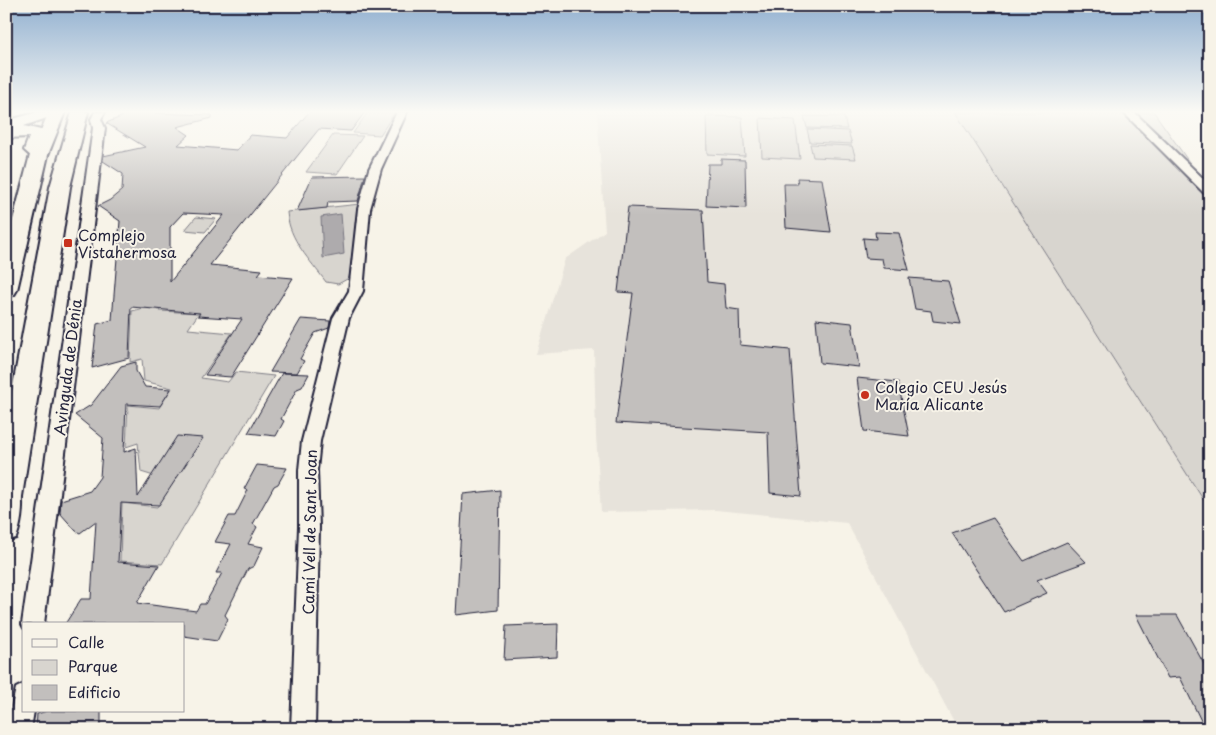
<svg xmlns="http://www.w3.org/2000/svg" width="1216" height="735" font-family="'Playpen Sans',sans-serif">
	<style>
		.built { fill: #e7e3db }
		.green { fill: #d8d5cf; stroke: #7d7c85 }
		.water { fill: #aeabad; stroke: #76747f }
		.building { fill: #c2bfbd; stroke: #22223b; fill-rule: evenodd }
		.lines { fill: none; stroke-linecap: round; stroke-linejoin: round }
		.street-casing { stroke: #22223b; stroke-width: 4 }
		.secondary-casing { stroke: #22223b; stroke-width: 4 }
		.primary-casing { stroke: #22223b; stroke-width: 4 }
		.street { fill: #f7f3e8; fill-rule: evenodd }
		.secondary { fill: #f7f3e8; fill-rule: evenodd }
		.primary { fill: #f7f3e8; fill-rule: evenodd }
		.poi-dot { fill: #c8321e; stroke: #f7f3e8; stroke-width: 2 }
		.labels { text-anchor: middle; dominant-baseline: central; stroke-width: 4; stroke-linejoin: round; paint-order: stroke }
		.poi-label { font-size: 15px; fill: #22223b; stroke: #f7f3e8; text-anchor: start }
		.street-label { font-size: 15px; fill: #22223b; stroke: #f7f3e8 }
	</style>
	<rect width="100%" height="100%" fill="#f7f3e8"/>
	<filter id="ink" filterUnits="userSpaceOnUse"><feTurbulence type="fractalNoise" baseFrequency=".02" numOctaves="2"/><feDisplacementMap in="SourceGraphic" scale="10" xChannelSelector="R" yChannelSelector="G"/><feConvolveMatrix kernelMatrix="1 2 1 2 8 2 1 2 1" color-interpolation-filters="sRGB"/></filter>
	<g filter="url(#ink)">
		<path class="built" d="M597,112h358l255,398v219h-252l-111,-206 -131,-13 -115,2 -5,-76 -2,-86 -58,4 29,-95 40,-28z"/>
		<path class="green" d="M368,112h27l-15,23 -27,-2z
			M955,112h199l56,80v318z
			M706,116l36,1 3,39 -38,-2z
			M804,116l40,1 3,12 -40,-1z
			M760,118l35,2 5,39 -38,-2z
			M807,129l41,2 4,13 -42,-2z
			M333,135l30,1 -26,38 -31,-2z
			M810,144l42,2 4,13 -43,-2z
			M360,204l-11,74 -11,6 -12,-2c-16,-22 -37,-42 -39,-70z
			M196,217l20,2 -11,13 -20,-2z
			M152,306l9,1 -2,4 40,2 -11,16 44,4 -31,45 27,4 8,-10 38,4 -112,188 -42,-3 2,-58 35,4 16,-25 -32,-10 -3,-29 -12,4 2,-42 31,3 13,-20 -28,-7 -2,-22 -12,3 2,-51z"/>
		<path class="water" d="M341,214l3,40 -21,4 -2,-41z"/>
		<path class="building" d="M127,112l85,3v3l-35,9 12,8 -11,10 59,5 13,-15 37,3 22,-26h56l-14,19 -32,-2 -109,136 52,5 -4,5 35,3 -62,99 -26,-2 37,-56 -44,-3 2,-3 -69,-6 -2,51 -37,10 5,-44 15,-4 8,-99 -22,-15 12,-6 12,-10 1,-16 -20,-13v-5l42,-9 -39,-24 15,-6zM183,213l41,2 -54,67v-55z
			M721,159l24,1 1,48 -40,-2 2,-42h13z
			M365,176l-7,25 -30,1 -1,6 -30,3 15,-34z
			M797,178l25,1 9,53 -45,-4 -2,-44h14z
			M628,207l75,3 4,72 17,2 2,24 13,2 1,35 50,5 11,146 -31,-3 -2,-61 -152,-9 17,-130 -15,-1z
			M875,232l24,1 10,37 -25,-2 -2,-9 -16,-1 -3,-20 13,1z
			M909,278l39,3 13,43 -28,-3 -2,-10 -16,-2z
			M301,319l29,2 -1,7 -14,5 -15,26 4,2 -7,12 -27,-1z
			M816,319l36,4 7,44 -39,-4z
			M136,362v9l9,16 26,2 -11,17 -34,-2 -2,48 12,-4 2,49 39,-61 26,2 -44,67 -38,-2 -3,59 41,3 -22,38 59,8 4,-7h5l17,-31h-6l15,-29 -16,-2 14,-26h6l13,-26 -4,-1 13,-24 30,3 -9,16 -4,2 -21,38 4,3 -9,17 15,3 -9,19 -6,3 -23,46 3,4 -11,22 -33,-5v-12h-119l16,-25h10l5,-78 -16,12 -4,-2 -16,-18 1,-13 29,-9 10,-14 3,-39 -28,-23 16,-10 30,-39z
			M282,373l27,1 -7,13 -5,2 -16,30 3,2 -8,15 -28,-3z
			M857,378l41,4 11,54 -45,-5z
			M500,490l-2,120 -42,5 7,-121z
			M993,518l31,43 43,-19 19,20 -49,18 10,13 -43,19 -52,-79z
			M1136,615h41l33,60v54h-5l-25,-52 -12,1z
			M558,624l-1,33 -53,3 2,-34z
			M47,711h54v18h-65l1,-15z"/>
		<g class="lines">
			<defs>
				<path id="street" d="M95,112h10l-4,7 4,9 -61,496h-20v4l-2,-4 71,-496 -2,-9z
					M397,112h10l-26,57 -11,40 -7,82 -14,27 -29,123 -3,29 2,57 -4,202h-24l8,-202v-57l3,-29 31,-123 16,-27 9,-82 11,-40z
					M1123,112h11l76,73v11l-4,-1z
					M24,684v27h10l-3,18h-24l9,-41z"/>
				<path id="secondary" d="M38,112h19l-2,3 -31,11 17,4 3,3 -3,16 6,6 -8,5 -6,-2 -9,-8 5,-13 -23,1v-17z
					M9,479l9,3c7,15 4,41 -2,56l-10,3v-61z"/>
				<path id="primary" d="M49,112h16l-17,43 -31,135 -3,5 -8,3v-52l24,-91z
					M72,112h16l-18,75 -49,316 -5,9 -10,4v-93l44,-236z"/>
			</defs>
			<use href="#street" class="street-casing"/>
			<use href="#secondary" class="secondary-casing"/>
			<use href="#primary" class="primary-casing"/>
			<use href="#street" class="street"/>
			<use href="#secondary" class="secondary"/>
			<use href="#primary" class="primary"/>
		</g>
	</g>
	<linearGradient id="sky" x2="0" y2="1"><stop stop-color="#91b0d0"/><stop offset="0.52" stop-color="#fbfaf5"/><stop offset="1" stop-color="#fbfaf5" stop-opacity="0"/></linearGradient>
	<rect width="1216" height="215" fill="url(#sky)"/>
	<g class="poi-dot">
		<rect x="63" y="238" width="10" height="10" rx="2.5"/>
		<circle cx="865" cy="395" r="5"/>
	</g>
	<g class="labels">
		<g class="poi-label">
			<text x="78" y="234">Complejo<tspan x="78" dy="17">Vistahermosa</tspan></text>
			<text x="875" y="386">Colegio CEU Jesús<tspan x="875" dy="17">María Alicante</tspan></text>
		</g>
		<g class="street-label">
			<text transform="translate(67 367) rotate(-83)">Avinguda de Dénia</text>
			<text transform="translate(309 532) rotate(-89)">Camí Vell de Sant Joan</text>
		</g>
	</g>
	<rect width="1216" height="735" fill="none" stroke="#f7f3e8" stroke-width="25"/>
	<rect x="12" y="12" width="1191" height="710" fill="none" stroke="#22223b" stroke-width="2" filter="url(#ink)"/>
	<rect x="22" y="622" width="162" height="90" fill="#f7f3e8" stroke="#a29fa3"/>
	<rect x="32" y="639" width="25" height="8" fill="#f7f3e8" stroke="#a29fa3"/>
	<text x="68" y="648" font-size="15" fill="#22223b">Calle</text>
	<rect x="32" y="660" width="25" height="15" fill="#d8d5cf" stroke="#a29fa3"/>
	<text x="68" y="672" font-size="15" fill="#22223b">Parque</text>
	<rect x="32" y="685" width="25" height="15" fill="#c2bfbd" stroke="#a29fa3"/>
	<text x="68" y="698" font-size="15" fill="#22223b">Edificio</text>
</svg>
